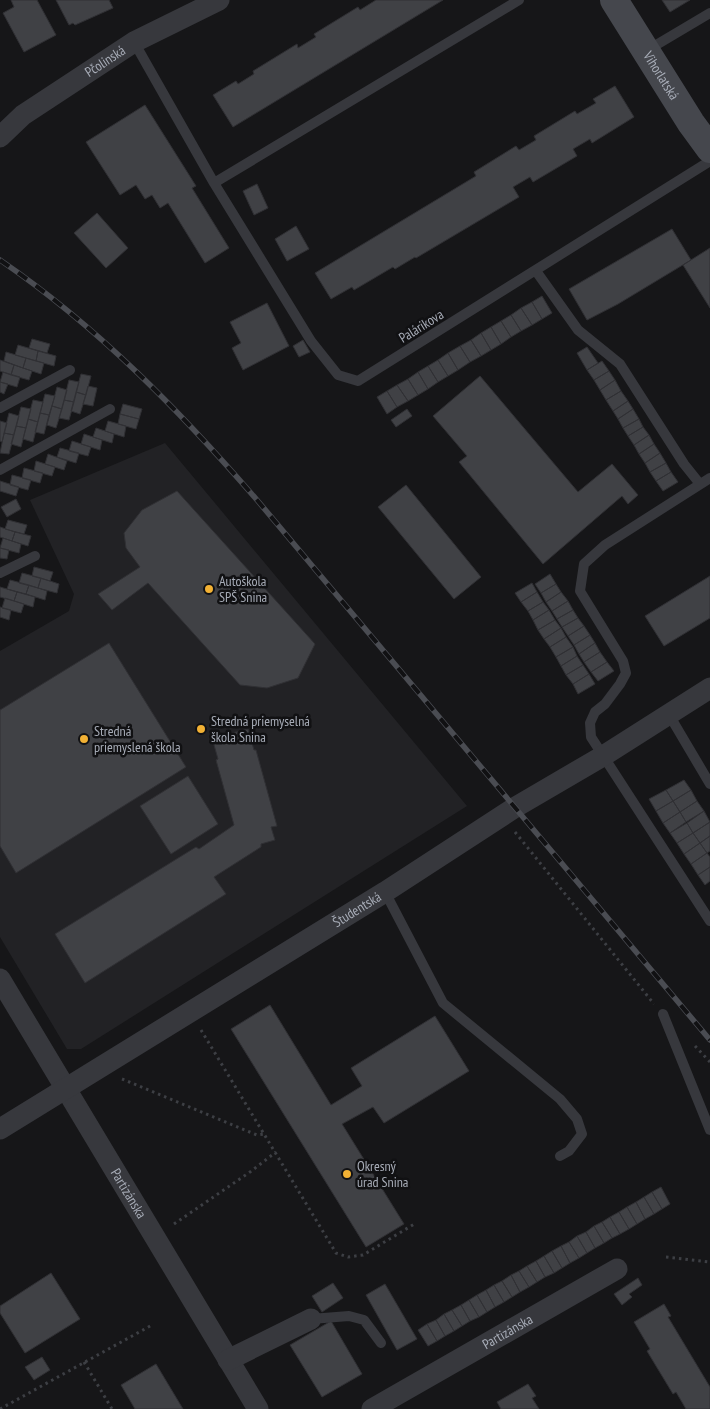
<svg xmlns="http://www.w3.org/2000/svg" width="710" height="1409" font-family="'PT Sans Narrow',sans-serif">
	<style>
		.built { fill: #222225 }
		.building { fill: #404145; stroke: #303034 }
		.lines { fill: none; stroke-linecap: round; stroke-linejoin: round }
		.path { stroke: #3d3f44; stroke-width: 3; stroke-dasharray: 2.5 4; stroke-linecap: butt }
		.service { stroke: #37383d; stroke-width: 10 }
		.minor { stroke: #37383d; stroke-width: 21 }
		.secondary { stroke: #45474d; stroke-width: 28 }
		.rail-casing { stroke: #4a4c52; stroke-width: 5.5 }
		.rail { stroke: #111113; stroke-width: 4; stroke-dasharray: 11; stroke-linecap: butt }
		.poi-dot { fill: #f2b134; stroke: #111113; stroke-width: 2 }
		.labels { text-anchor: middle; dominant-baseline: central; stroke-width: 5; stroke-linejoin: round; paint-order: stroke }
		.street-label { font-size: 14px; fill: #a8adb8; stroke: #111113 }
		.poi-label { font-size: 14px; fill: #a8adb8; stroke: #111113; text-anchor: start }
	</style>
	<rect width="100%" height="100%" fill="#161618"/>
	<path class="built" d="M165,443l302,363 -386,243h-14l-67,-112v-286l69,-40 5,-17 -44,-94z"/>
	<path class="building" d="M11,0h26l19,35 -32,17 -21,-39 11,-6z
		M56,0h53l4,8 -38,17 -2,-2 -4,2z
		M376,0h67l-210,127 -20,-32 23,-14 2,3 16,-10 -1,-3 44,-27 1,4 18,-11 -2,-3 44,-27 2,3z
		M662,0h28l-20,12z
		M615,86l19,31 -42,26 -2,-4 -17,10 4,7 -44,26 -3,-5 -17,10 6,10 -103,61 -1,-1 -20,12 -2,-2 -39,23 -2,-3 -21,12 -16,-26 161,-97 -2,-4 42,-26 3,4 17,-10 -2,-4 41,-25 2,3 19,-11 -3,-4z
		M145,105l51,81 -4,2 37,60 -24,15 -37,-60 -8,5 -8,-13 -7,4 -9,-14 -16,10 -34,-53z
		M257,184l11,24 -14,7 -11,-24z
		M97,213l31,35 -22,20 -32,-35z
		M296,226l13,23 -22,12 -12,-22z
		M672,229l19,31 -73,44 -31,16 -18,-31z
		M710,248v60l-27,-43z
		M542,296l10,17 -10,6 -10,-17z
		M532,302l10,17 -10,6 -11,-17z
		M267,303l22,43 -46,24 -11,-22 9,-5 -11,-21z
		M521,308l11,17 -11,6 -10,-16z
		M511,315l10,16 -10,6 -10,-16z
		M501,321l10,16 -10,7 -10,-17z
		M491,327l10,17 -10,6 -10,-17z
		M481,333l10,17 -10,6 -10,-16z
		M32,339l18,5 -3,9 -18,-5z
		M303,340l7,12 -11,5 -6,-11z
		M471,340l10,16 -11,6 -10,-16z
		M18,345l20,6 -2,10 -21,-6z
		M460,346l10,16 -12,8 -10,-17z
		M587,347l11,16 -11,7 -10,-17z
		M38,351l18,5 -2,10 -18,-5z
		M6,352l20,6 -3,10 -19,-7z
		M448,353l10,17 -10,6 -10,-16z
		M26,358l18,5 -3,11 -18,-6z
		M0,360l14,5 -3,10 -11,-4z
		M438,360l10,16 -10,6 -10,-16z
		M602,361l7,10 -15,9 -7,-10z
		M14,365l18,6 -3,9 -18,-5z
		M428,366l10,16 -10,7 -10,-17z
		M609,371l6,9 -15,10 -6,-10z
		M3,372l17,5 -3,10 -17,-5z
		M418,372l10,17 -10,6 -10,-16z
		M81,374l10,2 -5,19 -10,-3z
		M480,376l98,116 34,-28 26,31 -10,9 -6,-8 -79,68 -84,-102 8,-6 -34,-40z
		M408,379l10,16 -10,6 -11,-16z
		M69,380l10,2 -5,20 -10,-2z
		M615,380l6,11 -15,9 -6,-10z
		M0,382l8,2 -4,10 -4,-2z
		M397,385l11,16 -11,6 -10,-16z
		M88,386l9,2 -4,18 -10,-2z
		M57,387l10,3 -5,19 -10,-3z
		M387,391l10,16 -10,7 -10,-17z
		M621,391l7,10 -15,10 -7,-11z
		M76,392l10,3 -6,19 -9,-3z
		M45,394l10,2 -6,19 -9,-2z
		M33,400l10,2 -5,20 -10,-3z
		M64,400l10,2 -5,18 -10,-2z
		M628,401l5,8 -15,10 -5,-8z
		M123,404l19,5 -3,10 -19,-5z
		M52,406l10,3 -6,19 -9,-3z
		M21,407l10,2 -5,19 -10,-2z
		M407,409l5,7 -16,11 -5,-7z
		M633,409l6,10 -16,9 -5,-9z
		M9,413l10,3 -5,19 -10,-2z
		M40,413l9,2 -5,19 -9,-2z
		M120,414l19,5 -3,10 -18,-5z
		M28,419l10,3 -5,20 -10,-3z
		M639,419l4,8 -15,9 -5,-8z
		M0,421l7,2 -5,19 -2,-1z
		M108,421l18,5 -2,11 -19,-6z
		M16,426l10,2 -5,19 -10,-3z
		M643,427l6,8 -15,10 -6,-9z
		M96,428l18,6 -2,9 -19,-6z
		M4,433l10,2 -5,19 -9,-1z
		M84,434l18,6 -2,10 -19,-6z
		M649,435l5,9 -15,10 -5,-9z
		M72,441l19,6 -3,9 -19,-5z
		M654,444l6,9 -15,10 -6,-9z
		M60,448l19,5 -3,10 -19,-6z
		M660,453l6,10 -16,9 -5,-9z
		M48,454l19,7 -3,9 -19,-6z
		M36,461l19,6 -3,9 -18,-5z
		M666,463l5,9 -15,9 -6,-9z
		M24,468l19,5 -3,10 -18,-5z
		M671,472l7,10 -15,9 -7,-10z
		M12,475l19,5 -3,10 -18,-5z
		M0,481l19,6 -3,9 -16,-5z
		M406,485l75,92 -27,22 -76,-92z
		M177,491l138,153 -17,34 -31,10 -27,-3 -92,-102 -36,27 -14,-16 42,-27 -14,-19 -2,-15 18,-23z
		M16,499l5,10 -14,8 -6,-10z
		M8,520l19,5 -3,9 -19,-5z
		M0,527l15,5 -3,9 -12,-4z
		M15,532l16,4 -3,10 -16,-5z
		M3,538l18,6 -2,9 -19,-5z
		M0,548l9,2 -2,9 -7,-1z
		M34,567l19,5 -3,9 -18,-5z
		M22,573l19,5 -3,10 -19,-5z
		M550,574l6,10 -15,9 -6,-9z
		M710,576v42l-46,28 -19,-30z
		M41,578l18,6 -2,9 -19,-5z
		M10,580l19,5 -3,9 -19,-5z
		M532,583l5,9 -16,10 -6,-9z
		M556,584l5,8 -15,10 -5,-9z
		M29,585l18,6 -2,9 -19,-6z
		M0,587l17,5 -3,9 -14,-4z
		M17,592l18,5 -2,10 -19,-6z
		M537,592l6,10 -15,9 -7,-9z
		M561,592l7,9 -16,10 -6,-9z
		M5,598l19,6 -3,9 -19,-5z
		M568,601l5,9 -16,9 -5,-8z
		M543,602l6,8 -16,10 -5,-9z
		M0,607l11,3 -2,10 -9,-3z
		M549,610l6,10 -17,10 -5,-10z
		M573,610l5,8 -16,9 -5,-8z
		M578,618l6,8 -16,10 -6,-9z
		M555,620l6,8 -17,11 -6,-9z
		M584,626l6,9 -16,10 -6,-9z
		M561,628l5,9 -16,10 -6,-8z
		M590,635l5,8 -16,11 -5,-9z
		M566,637l7,10 -17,10 -6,-10z
		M109,643l77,124 -170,106 -16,-27v-136z
		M595,643l5,9 -16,10 -5,-8z
		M573,647l4,9 -16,10 -5,-9z
		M600,652l7,10 -16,10 -7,-10z
		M577,656l6,9 -17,10 -5,-9z
		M607,662l7,9 -16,10 -7,-9z
		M583,665l6,9 -16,10 -7,-9z
		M589,674l6,10 -17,10 -5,-10z
		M248,729l6,21h2l21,76 -6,1 4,13 -14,4v3l-47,30 12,17 -141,89 -30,-49 141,-87 3,2 35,-24 -18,-65 2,-1 -6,-21z
		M188,776l30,48 -47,30 -31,-48z
		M684,780l7,10 -18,11 -7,-11z
		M666,790l7,11 -17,10 -7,-12z
		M691,790l6,11 -17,11 -7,-11z
		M673,801l7,11 -17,11 -7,-12z
		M697,801l7,10 -18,11 -6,-10z
		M704,811l6,11 -17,11 -6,-10z
		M680,812l6,10 -16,11 -7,-10z
		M710,822v14l-10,7 -7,-10z
		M687,823l6,10 -16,10 -7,-10z
		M693,833l7,10 -16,11 -7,-11z
		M710,836v15l-3,2 -7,-10z
		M700,843l7,10 -16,11 -7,-10z
		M707,853l3,4v10l-12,8 -7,-11z
		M710,867v14l-5,4 -7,-10z
		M270,1005l61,100 31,-19 -11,-18 84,-52 34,55 -85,52 -11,-16 -31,17 62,100 -38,23 -135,-218z
		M661,1187l9,17 -8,5 -10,-17z
		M652,1192l10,17 -8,5 -10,-17z
		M644,1197l10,17 -9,5 -9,-17z
		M636,1202l9,17 -8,5 -10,-17z
		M627,1207l10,17 -8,5 -10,-17z
		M619,1212l10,17 -9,5 -10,-17z
		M610,1217l10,17 -8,4 -10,-16z
		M602,1222l10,16 -8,5 -10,-17z
		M594,1226l10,17 -9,5 -9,-16z
		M586,1232l9,16 -8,5 -10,-17z
		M577,1236l10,17 -8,5 -10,-16z
		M569,1242l10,16 -9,5 -9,-17z
		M561,1246l9,17 -8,5 -10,-17z
		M552,1251l10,17 -8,5 -10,-17z
		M544,1256l10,17 -9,4 -9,-16z
		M536,1261l9,16 -8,5 -10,-16z
		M527,1266l10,16 -8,5 -10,-16z
		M519,1271l10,16 -9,5 -9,-17z
		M51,1273l29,46 -55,34 -25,-40v-7z
		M511,1275l9,17 -8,5 -10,-16z
		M638,1278l4,7 -13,9 3,3 -10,8 -8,-11z
		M502,1281l10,16 -8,5 -10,-17z
		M333,1283l10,15 -21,14 -10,-16z
		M385,1284l32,55 -20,11 -31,-55z
		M494,1285l10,17 -9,5 -9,-17z
		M486,1290l9,17 -8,5 -10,-17z
		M477,1295l10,17 -8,5 -10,-17z
		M469,1300l10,17 -9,4 -9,-16z
		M664,1304l7,12 -3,1 42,70v22h-24l-10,-17 -3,2 -26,-43 3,-2 -16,-27z
		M461,1305l9,16 -8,5 -10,-16z
		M452,1310l10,16 -8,5 -10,-17z
		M444,1314l10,17 -9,5 -9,-16z
		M436,1320l9,16 -8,5 -10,-17z
		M331,1321l31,53 -40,23 -32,-52z
		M427,1324l10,17 -9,5 -10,-16z
		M42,1357l8,13 -16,10 -9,-13z
		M156,1364l27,45h-48l-14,-24z
		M528,1384l8,12 -4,2 7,11h-38l-4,-7z"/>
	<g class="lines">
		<path class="path" d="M515,832l139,172
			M201,1030l135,223 12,4 15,-2 53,-32
			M695,1046l15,16
			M122,1079l135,56 8,-1
			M174,1224l76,-52 26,-20
			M666,1257l44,5
			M84,1362l28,47
			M0,1409l152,-84"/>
		<path class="service" d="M134,42l80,141 305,-183
			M646,51l64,-38
			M214,183l97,158 27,34 20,6 352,-220
			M536,271l42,59 42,34 64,100 16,20
			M0,408l70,-38
			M0,470l110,-61
			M710,478l-105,67 -21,19 -4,27 43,70 3,12 -6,11 -15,20 -10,8 -5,11 1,14 119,184
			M0,573l35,-17
			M668,713l42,71
			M385,892l58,111 117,96 17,20 5,15 -13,17 -9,5
			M663,1014l47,116
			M311,1319l38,-3 15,4 17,23"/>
		<g class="minor">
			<path id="s1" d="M0,137l23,-22 111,-73 85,-42"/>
			<path id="s2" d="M0,979l258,430"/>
			<path id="s3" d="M0,1129l385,-237 129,-84 89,-52 107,-68"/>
			<path d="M228,1360l83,-41"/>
			<path id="s4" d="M372,1409l245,-140"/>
		</g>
		<path class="secondary" id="s5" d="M614,0l77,123 19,26"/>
		<defs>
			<path id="rail" d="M0,260c98,67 180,151 257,240l453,540"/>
		</defs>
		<use href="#rail" class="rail-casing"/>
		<use href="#rail" class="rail"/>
	</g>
	<g class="poi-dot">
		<circle cx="209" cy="589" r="5"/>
		<circle cx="201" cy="729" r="5"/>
		<circle cx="84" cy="739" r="5"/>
		<circle cx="347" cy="1174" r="5"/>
	</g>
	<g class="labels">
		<g class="street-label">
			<text stroke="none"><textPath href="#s1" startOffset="130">Pčolinská</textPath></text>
			<text stroke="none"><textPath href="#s5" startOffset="89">Vihorlatská</textPath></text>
			<text transform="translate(421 326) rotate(-32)">Palárikova</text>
			<text stroke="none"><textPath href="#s3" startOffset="419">Študentská</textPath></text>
			<text stroke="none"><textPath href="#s2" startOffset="250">Partizánska</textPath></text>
			<text stroke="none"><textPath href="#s4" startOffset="156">Partizánska</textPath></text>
		</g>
		<g class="poi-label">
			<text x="219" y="581">Autoškola<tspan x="219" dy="16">SPŠ Snina</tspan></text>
			<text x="211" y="721">Stredná priemyselná<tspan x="211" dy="16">škola Snina</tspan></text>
			<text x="94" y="731">Stredná<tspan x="94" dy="16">priemyslená škola</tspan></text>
			<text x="357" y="1166">Okresný<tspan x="357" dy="16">úrad Snina</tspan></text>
		</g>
	</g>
</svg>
